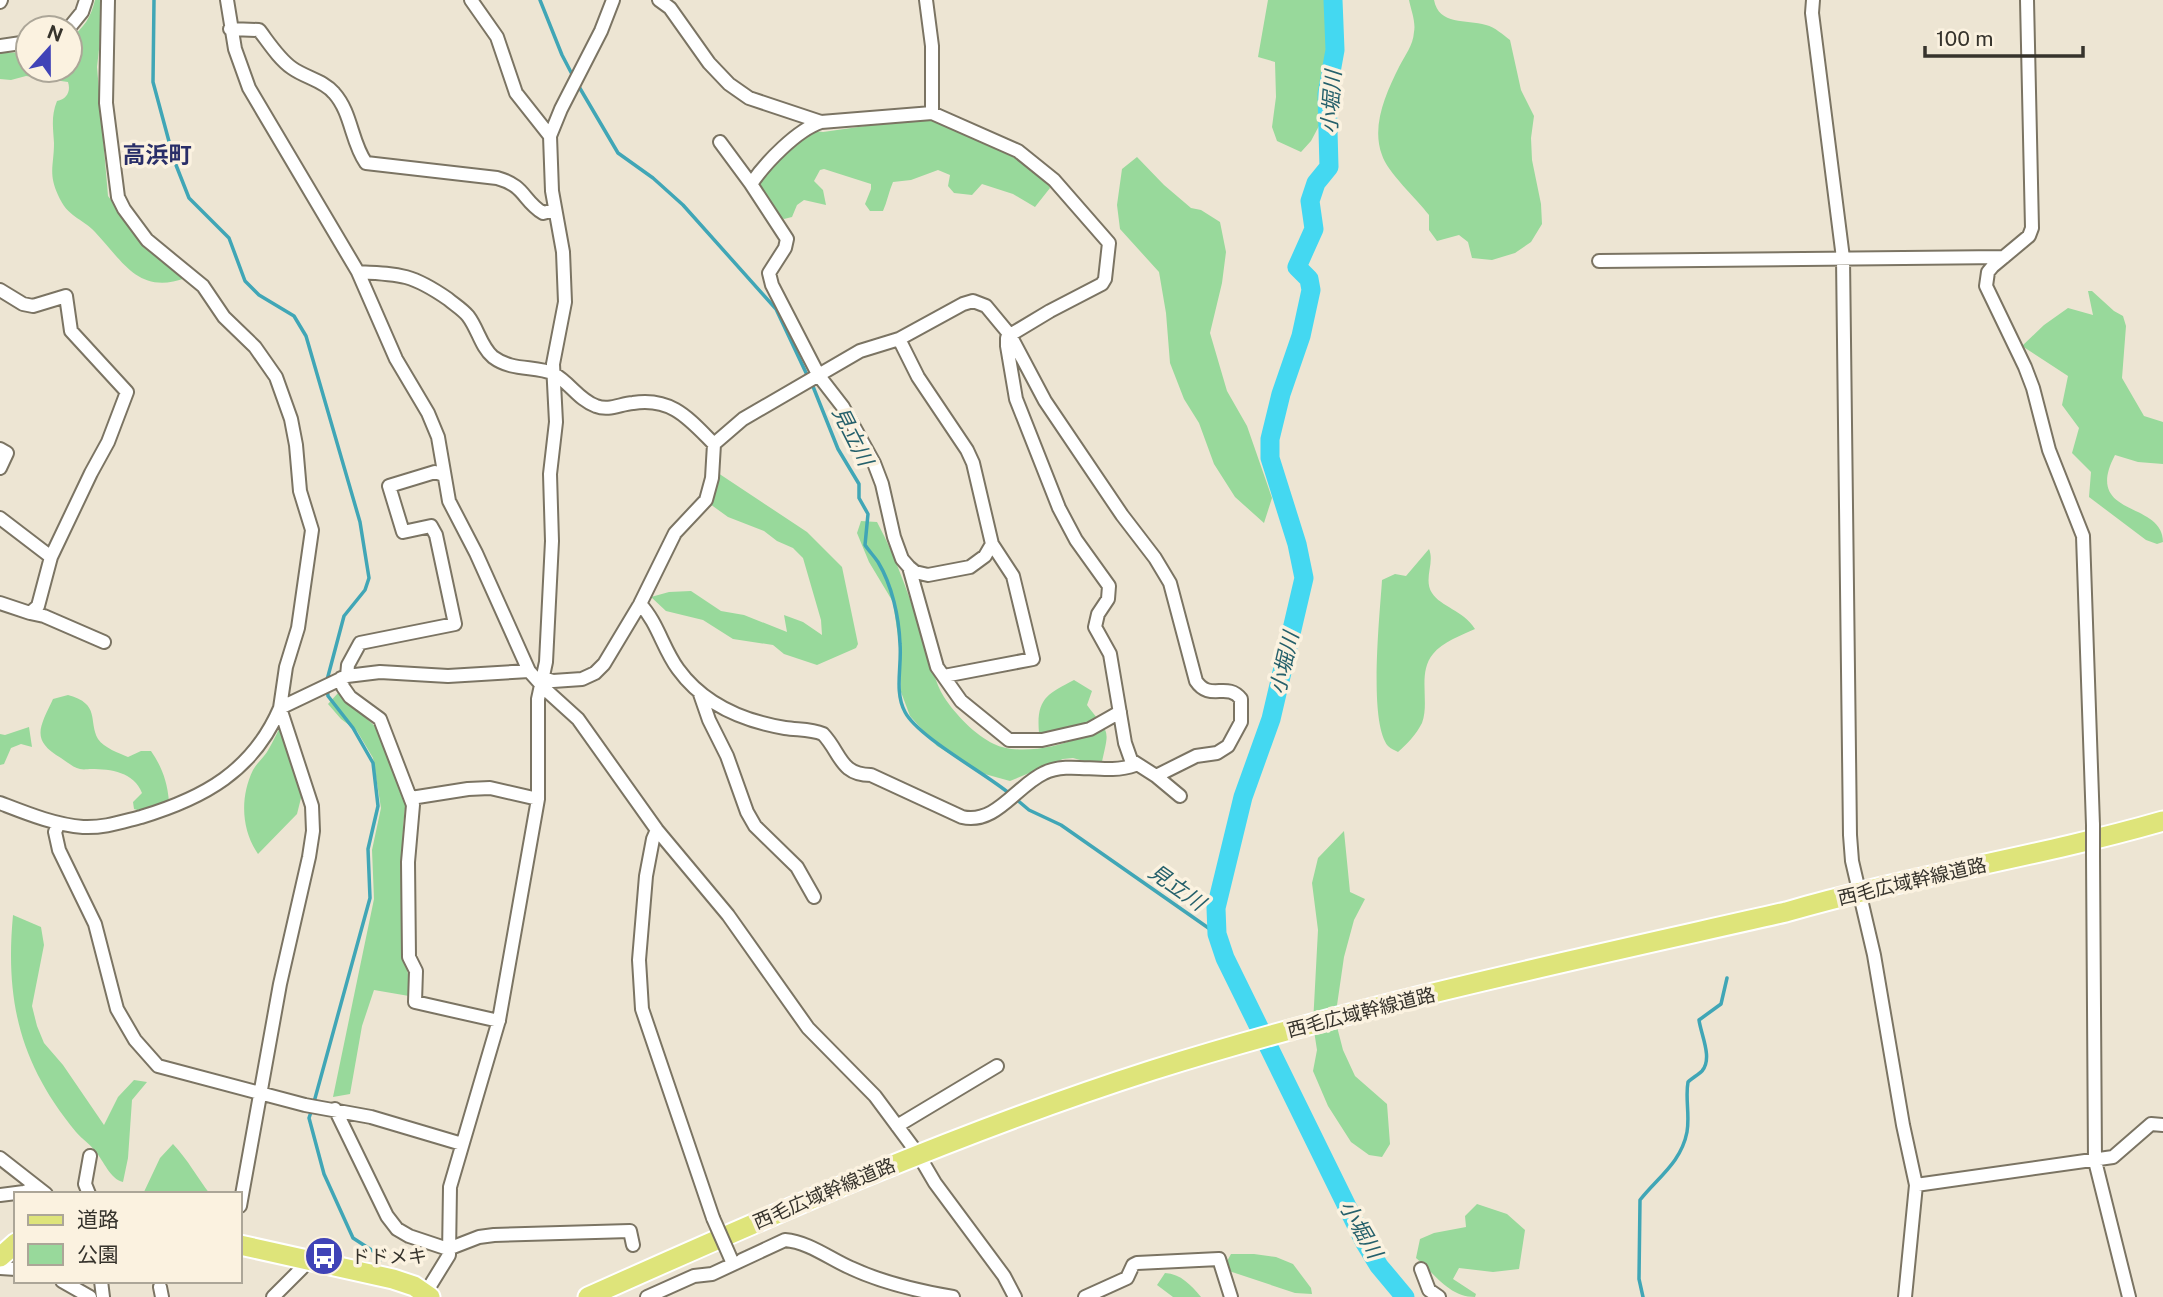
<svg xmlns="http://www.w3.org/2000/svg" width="2163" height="1297" font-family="'Public Sans','Noto Sans JP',sans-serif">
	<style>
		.green { fill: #98d99b }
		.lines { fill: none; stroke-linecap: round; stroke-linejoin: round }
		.stream { stroke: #40a6b6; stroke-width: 3.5 }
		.river { stroke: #44d8f1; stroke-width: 19 }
		.minor-casing { stroke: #7b7463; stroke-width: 16 }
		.primary-casing { stroke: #fff; stroke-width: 23 }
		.minor { stroke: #fff; stroke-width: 12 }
		.primary { stroke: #dee47a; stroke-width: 19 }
		.minor-bridge-casing { stroke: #7b7463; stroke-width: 16; stroke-linecap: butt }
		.minor-bridge { stroke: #fff; stroke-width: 12 }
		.labels { text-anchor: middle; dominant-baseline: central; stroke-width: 7; stroke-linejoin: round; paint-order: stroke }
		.street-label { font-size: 19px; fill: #36332c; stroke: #fbf2e0 }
		.poi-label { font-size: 19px; fill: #36332c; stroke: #fbf2e0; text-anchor: start }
		.water-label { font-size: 21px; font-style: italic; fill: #25606b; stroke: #fbf2e0 }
		.quarter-label { font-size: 23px; font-weight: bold; fill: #292e68; stroke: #fbf2e0 }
	</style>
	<rect width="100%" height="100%" fill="#ede5d3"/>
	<path class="green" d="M95,0h5l2,23 -5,44 11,129 25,34 53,48c-47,17 -62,-15 -91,-46 -14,-15 -27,-14 -37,-37 -10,-22 -4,-30 -4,-52 -1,-16 -3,-27 3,-42 10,-2 14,-10 11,-19l-42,-6 -15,4 -11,-1v-26l28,-1v18h42v-32c14,-10 21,-21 25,-38z
		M1268,0h58l3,48 -9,76 -9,17 -10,11 -24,-11 -5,-14 4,-30 -1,-35 -17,-5z
		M1409,0h25c5,26 32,19 52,25 9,2 17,10 24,15l11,50 13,26 -3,22 1,22 9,44 1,20 -11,18 -16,11 -23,7 -20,-2 -4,-16 -9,-7 -22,6 -8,-11v-15c-12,-16 -42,-43 -47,-60 -11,-29 4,-62 17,-88 6,-12 14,-21 15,-35 2,-10 -3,-22 -5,-32z
		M929,117l45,22 39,15 14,14 20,14 3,6 -15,19 -22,-13 -31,-10 -10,11 -18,-2 -6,-7 2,-11 -12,-5 -27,10 -18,2c-4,9 -6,20 -10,29h-13l-5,-7 6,-15v-5l-47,-15 -4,1 -6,11 9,9 3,15 -22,-5 -7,5 -5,12 -8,2c-16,-6 -21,-23 -27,-37l3,-5 46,-43 9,-3 8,1z
		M1137,157l27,28 27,23 10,2 19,12 6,30 -4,31 -12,50 17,58 20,35 25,72 -8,25 -29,-26 -21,-33 -15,-41 -15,-24 -14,-36 -4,-50 -7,-41 -39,-43 -3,-24 5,-36z
		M2088,291h4l22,20 9,5 3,10 -4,52 22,38 19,6v42l-25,-2 -23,-7c-33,63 48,45 48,87l-6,2 -11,-4 -57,-43 2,-25 -19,-19 7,-25 -17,-23 6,-29 -46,-30 22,-21 24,-17 25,7z
		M718,473l89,59 35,35 16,77 -2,4 -39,17 -33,-11 -11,-9 -40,-6 -30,-19 -37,-9 -15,-14 18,-5 22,-1 30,20 23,4 43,17 -3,-17 19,7 19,13 -1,-15 -18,-62 -10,-10 -16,-7 -13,-10 -36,-14 -18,-13z
		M861,521l16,1c21,39 35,83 49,124 5,16 9,37 18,51 11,17 31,38 50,47 21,11 63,4 83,-6h-21l-17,-5c-3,-34 8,-39 35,-53l18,11 -5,14c23,31 23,21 14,61l-28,-8 -10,1 -53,22 -29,-8 -44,-27 -27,-30 -9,-24 -1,-42 -7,-48 -24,-40 -12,-29z
		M1429,549c6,14 -6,30 3,44 9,14 31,17 43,36 -13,6 -33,13 -42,25 -16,19 -3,48 -11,69 -6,12 -15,21 -24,29 -3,-2 -7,-3 -10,-6 -20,-24 -8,-132 -6,-166l13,-6 11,2z
		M338,693l49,44 13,55 7,5c-7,35 -4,67 -2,102 1,18 -1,37 0,55 1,14 6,27 4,42l-35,-6 -12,36 -12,68 -17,3 41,-198 -2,-49 9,-42 -8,-50 -16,-27 -16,-12 -13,-15z
		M68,695c33,9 20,26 30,44 6,9 21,14 30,18l13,-6h10c11,16 16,30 18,50l-28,10 -7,-2 -1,-7 9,-9c-8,-21 -31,-24 -51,-24 -3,0 -7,1 -11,0 -6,-1 -13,-7 -19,-11 -31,-18 -21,-31 -8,-59z
		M29,727l3,20 -11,-3 -10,4 -7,16 -4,1v-31l5,1z
		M280,727l22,67 -5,20 -39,40c-17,-25 -18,-57 -5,-84 4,-7 10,-12 14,-18 5,-8 9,-17 13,-25z
		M1344,831l6,61 15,7 -11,21 -10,37 -9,62 8,31 12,26 32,28 3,40 -8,13 -13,-2 -18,-13 -23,-36 -15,-35 4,-21 -4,-26 5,-94 -6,-47 6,-25z
		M13,915l28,12 3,18 -12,61 5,20 7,17 19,22 41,60 14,-28 16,-17 13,2 -15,18 -4,58 -5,24c-13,-3 -19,-21 -28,-31 -5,-7 -13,-12 -19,-19 -56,-68 -71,-131 -63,-217z
		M173,1144c15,16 24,33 37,50h-67l17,-36z
		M1477,1204l30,10 18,16 -6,39 -26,3 -34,-4 -6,11 23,15 -1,3c-26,0 -40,-23 -59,-39l4,-19 14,-6 32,-6 -1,-11z
		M1231,1254h23l22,3 17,7 18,24 1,6 -17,-1 -66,-22 -3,-8z
		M1165,1273c16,1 26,12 36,24h-28l-16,-12z"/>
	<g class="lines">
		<path class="stream" d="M154,0l-1,82 21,78 15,38 40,40 16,43 14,14 35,21 12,20 54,186 9,56 -4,12 -21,26 -17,64
			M540,0l22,55 12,23
			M578,85l40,68 35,25 30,27 93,104 32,68
			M812,384l26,65 21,35v14l9,16 -3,31c4,6 9,11 13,17 14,23 21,55 22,82 2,22 -6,48 5,68 13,25 80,61 105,82
			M1016,799l13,11 32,15 156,109
			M314,1102l56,-204 -2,-49 10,-43 -5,-43 -20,-35 -25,-32 -1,-8
			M312,1109l-3,9 15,56 29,64 23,15 4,7
			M1643,1297l-4,-18 1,-79c17,-22 41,-37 47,-68 3,-17 -2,-34 1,-50 4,-4 10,-7 14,-11 11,-13 -1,-36 -3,-51l22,-16 6,-26"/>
		<path class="river" d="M1333,0l2,50 -8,44 2,73 -13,16 -6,18 4,28 -17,38 12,12 2,11 -10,46 -20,58 -11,45v19l27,86 7,34 -33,141 -28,78 -27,111 1,26 8,24 140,285 14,23 26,31"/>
		<defs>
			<path id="minor" d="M108,0l-2,103 12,94 6,12 23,31 56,46 21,31 31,30 21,30 15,42 5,26 4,46 12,39 -14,98 -12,39 -6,41 32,98 1,25 -4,26 -29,127 -40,222
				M227,0l8,49 14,39 109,184 38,87 32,54 10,24 11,64 27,52 53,118 17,19 32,29 79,111 71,85 80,113 67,68 43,58 17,29 69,93 11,21
				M471,0l26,37 19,56 34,43
				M659,0l11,8 39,55 20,21 20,14 72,24 111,-9 86,38 36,29 55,63 -4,36 -3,5 -52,27 -40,24 -3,3v8l9,53 43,109 17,32 33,46 -1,13 -10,15 -3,13 15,27 15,89 6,17 25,16 24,20
				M926,0l6,46v67
				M1813,0l-1,13 31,245 7,577 2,26 22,94 29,170 13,60 -11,112
				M2027,0l5,228 -3,8 -36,30 -5,6 -2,14 39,81 8,21 16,62 34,86 10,289
				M0,2l1,-2
				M69,28l13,-16 4,-12
				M230,29l29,1c10,13 20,29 33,38 14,10 31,12 42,25 18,20 17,49 32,70l131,15c29,8 25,22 46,35l12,-3
				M0,46l28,-4
				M720,142l31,42 36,55 -2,9 -16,25 3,12 47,91 24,31 31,56 8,21 12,53 8,22 7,8 6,5 13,3 42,-8 15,-11 7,-12 -19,-81 -6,-13 -49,-73 -19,-38
				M751,184c15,-22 46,-54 70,-62
				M1599,261l405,-4
				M358,272c42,2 54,2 90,27 7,6 14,10 20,17 10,13 13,31 25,41 20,15 43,8 61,17 16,9 25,26 42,32 13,5 24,-2 37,-3 39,-6 56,16 81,41
				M0,290l23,14 10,2 33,-10 5,35 56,61 -19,50 -17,31 -40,84 -13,49 -8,7 -30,-10
				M0,449l7,4 -7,15
				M0,518l51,39
				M909,567l28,100 24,34 48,39h33l48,-11 30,-17
				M640,604c18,19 23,45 38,65 26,36 65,52 107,59 13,2 26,1 38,6 18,19 17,41 48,41l91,42c34,8 54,-31 82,-44 26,-13 61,3 91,-8
				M30,613l14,3 60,26
				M347,676l1,-11 12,-22 95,-19 -19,-89 -5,-9 -28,6 -14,-46 46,-14 8,3
				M944,676l89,-17 -20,-83 -21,-32
				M341,678l2,9 7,10 30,22 33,86 -5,57 1,95 7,14 -1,31 84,19
				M543,678l10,3 29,-2 13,-6 9,-9 36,-60 35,-71 31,-33 6,-22 2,-34 29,-25 117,-68 39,-12 64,-35 10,-3 13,5 24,29 35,66 77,114 33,43 15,25 26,98c14,21 31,0 45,18v23l-13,24 -11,7 -21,3 -40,20
				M700,694l9,26 18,36 20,56 8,14 42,41 17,30
				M411,798l57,-9 22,-1 48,11
				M0,803c26,10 55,22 83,24 21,1 38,-5 58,-10 63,-19 112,-46 139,-109l67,-32 33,-4 68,4 81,-5
				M59,823l-4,9 4,18 36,74 22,85 18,31 23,26 147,39 66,12 91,27
				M657,830l-4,9 -7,37 -7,84 3,49 71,209
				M2093,855l2,306 34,136
				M335,1109l52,107 10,13 12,7 39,13 31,-12 15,-2 136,-4 3,14
				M897,1126l100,-60
				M0,1158l46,36
				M1916,1185l197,-28 38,-33 12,1
				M89,1194l-4,-10 5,-28
				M0,1195l24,-3 13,-5
				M0,1268l16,1
				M1421,1269l8,21 10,7
				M62,1281l28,16
				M101,1281l2,16
				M160,1287l2,10
				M425,1294l24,-39 1,-68 49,-167 39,-221v-100l8,-37 6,-121 -2,-67 6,-52 -3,-58 12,-62 -2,-50 -11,-61 -2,-55 11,-27 40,-78 12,-31
				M273,1297l29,-29 3,-8
				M647,1297l47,-21 18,-2 73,-34c24,2 45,19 66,28 32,15 67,23 102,29
				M1085,1297l42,-19 6,-13 4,-2 82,-4 12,38"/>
			<path id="primary" d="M240,1245l153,34 21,7 16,11
				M0,1257l16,-14
				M588,1297c185,-83 371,-165 565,-227 207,-65 421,-110 633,-158 124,-36 252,-55 377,-91"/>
		</defs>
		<use href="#minor" class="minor-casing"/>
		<use href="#primary" class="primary-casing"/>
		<use href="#minor" class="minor"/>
		<use href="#primary" class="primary"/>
		<defs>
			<path id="minor-bridge" d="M2093,825v30
				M713,1218l18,41"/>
		</defs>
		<use href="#minor-bridge" class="minor-bridge-casing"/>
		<use href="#minor-bridge" class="minor-bridge"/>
	</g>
	<defs>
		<symbol id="bus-disc" viewBox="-11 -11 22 22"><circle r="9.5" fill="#4043b7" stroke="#fbf2e0"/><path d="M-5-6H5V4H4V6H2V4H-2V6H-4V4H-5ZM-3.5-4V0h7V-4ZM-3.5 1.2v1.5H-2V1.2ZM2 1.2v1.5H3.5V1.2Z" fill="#fff"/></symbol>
	</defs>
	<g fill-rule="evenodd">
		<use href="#bus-disc" x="302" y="1234" width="44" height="44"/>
	</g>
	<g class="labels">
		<g class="street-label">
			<text transform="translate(1912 881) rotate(-13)">西毛広域幹線道路</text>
			<text transform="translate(1361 1012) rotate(-14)">西毛広域幹線道路</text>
			<text transform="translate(824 1193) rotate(-23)">西毛広域幹線道路</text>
		</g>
		<g class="poi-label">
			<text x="351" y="1256">ドドメキ</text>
		</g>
		<g class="water-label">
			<text transform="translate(1331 102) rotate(-86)">小堀川</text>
			<text transform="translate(853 436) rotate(63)">見立川</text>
			<text transform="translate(1284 663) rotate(-77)">小堀川</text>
			<text transform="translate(1177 887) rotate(35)">見立川</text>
			<text transform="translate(1361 1229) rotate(60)">小堀川</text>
		</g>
		<g class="quarter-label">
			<text x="157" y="154">高浜町</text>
		</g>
	</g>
	<rect x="14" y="1192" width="228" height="91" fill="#fbf2e0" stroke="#aca698" stroke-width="2"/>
	<rect x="28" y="1215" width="35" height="10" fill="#dee47a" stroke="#aca698" stroke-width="2"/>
	<text x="77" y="1227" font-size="21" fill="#36332c">道路</text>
	<rect x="28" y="1244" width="35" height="21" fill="#98d99b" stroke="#aca698" stroke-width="2"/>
	<text x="77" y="1262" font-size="21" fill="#36332c">公園</text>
	<g transform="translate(49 49) rotate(21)"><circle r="33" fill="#fbf2e0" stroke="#aca698" stroke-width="2"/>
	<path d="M0-5L12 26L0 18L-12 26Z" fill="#4043b7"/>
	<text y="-10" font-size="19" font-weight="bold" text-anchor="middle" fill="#36332c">N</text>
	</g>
	<path d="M1925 46v10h158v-10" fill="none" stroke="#36332c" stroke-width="3.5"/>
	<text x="1936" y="46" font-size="21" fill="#36332c" stroke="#fbf2e0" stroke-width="5" paint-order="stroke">100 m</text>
</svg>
